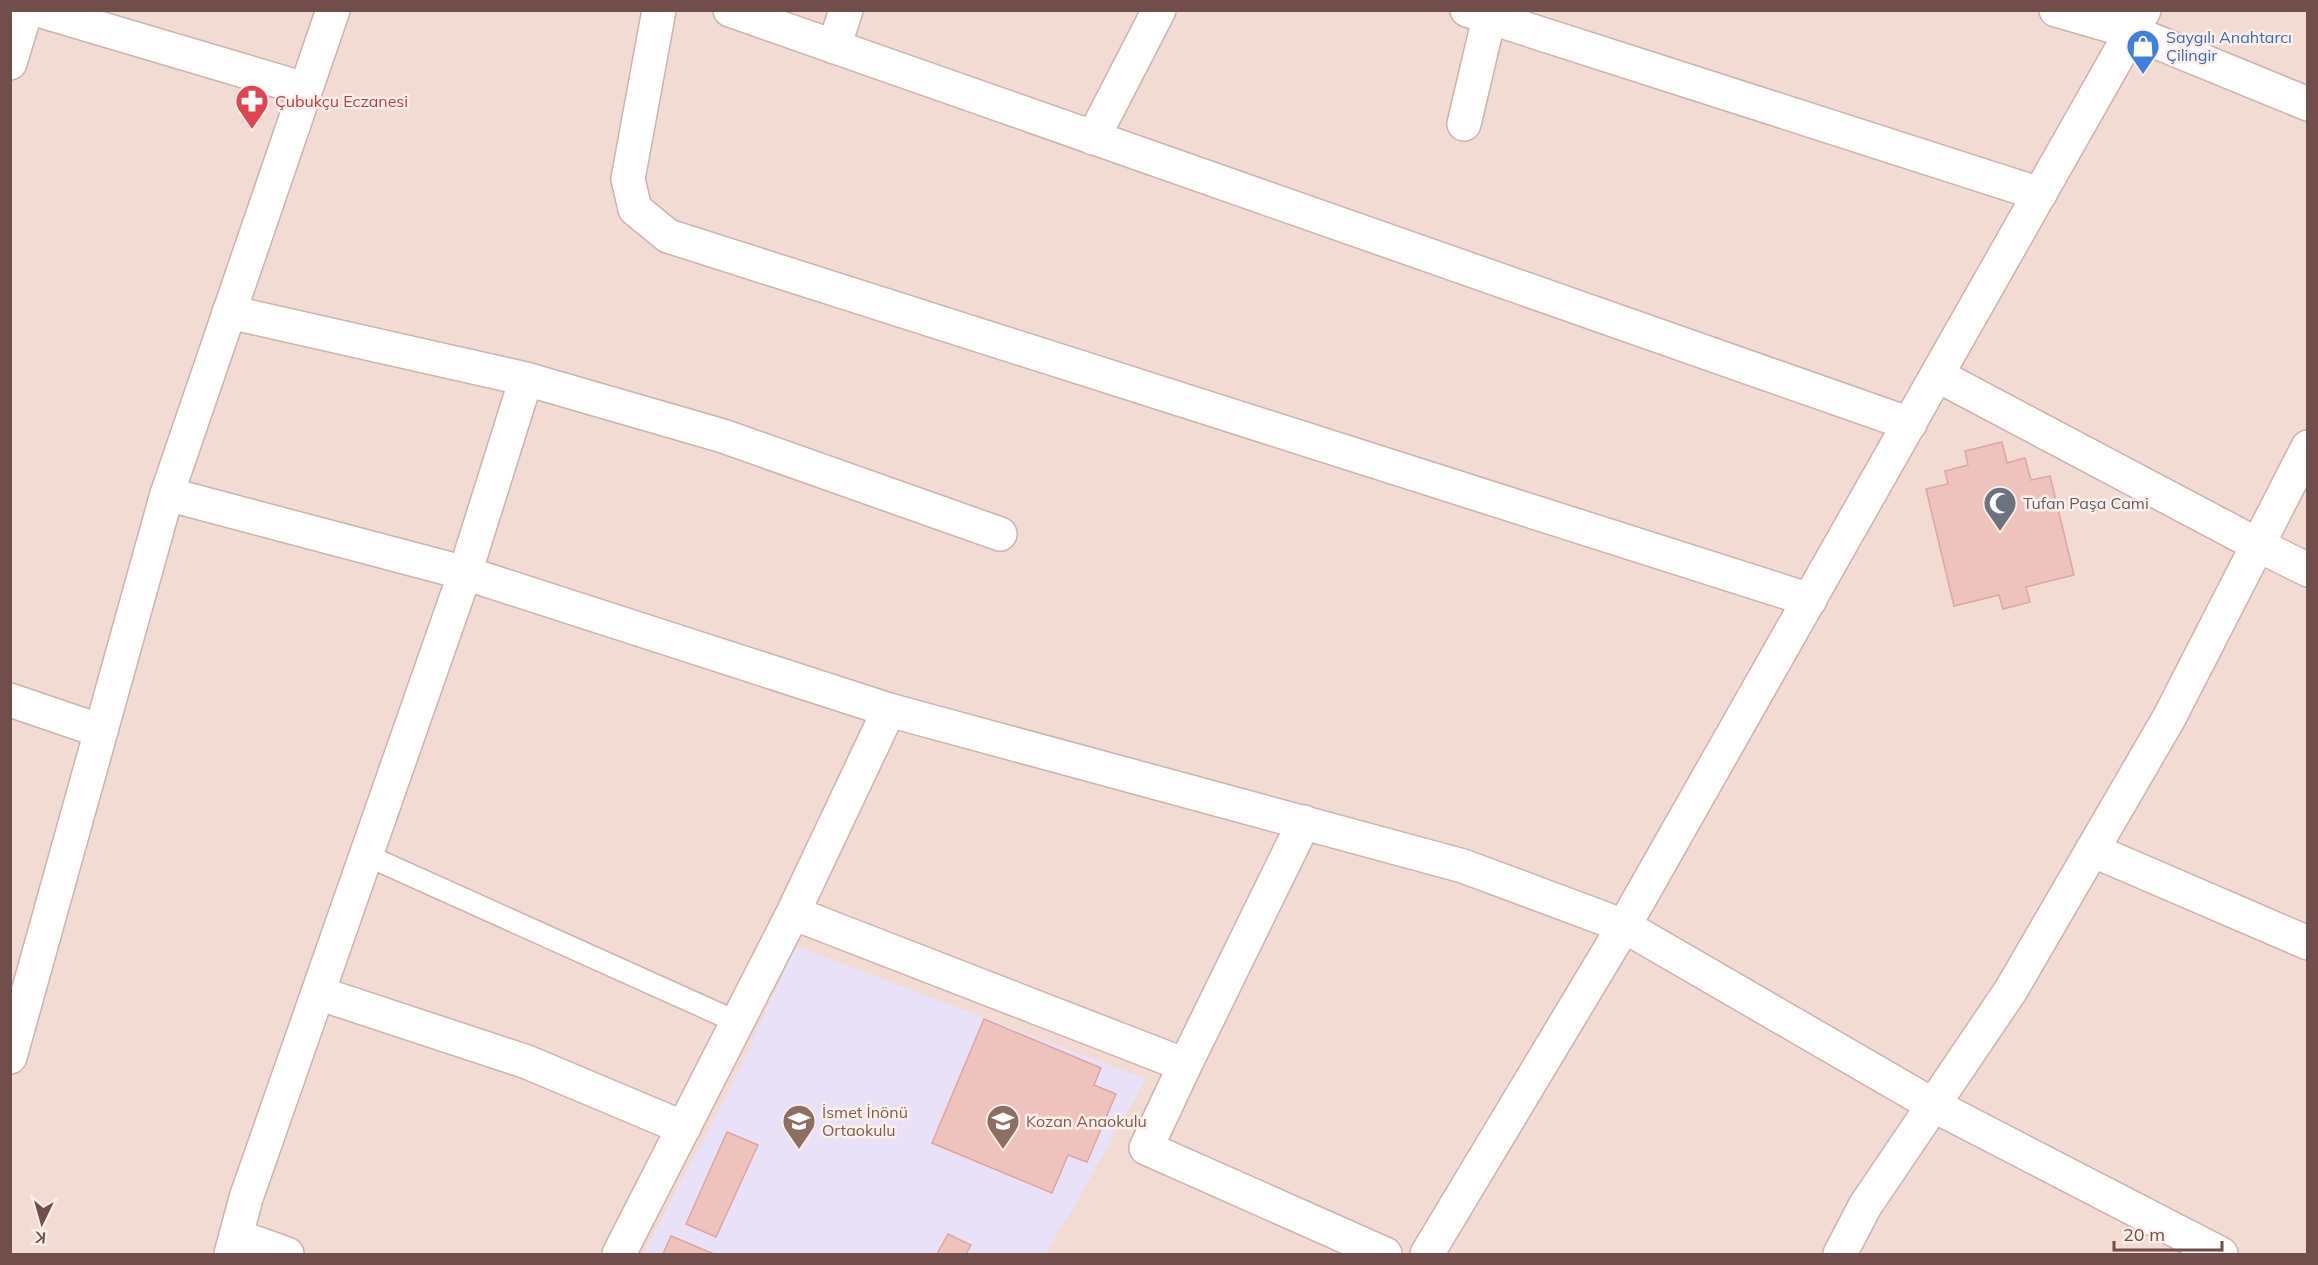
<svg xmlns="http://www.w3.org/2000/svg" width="2318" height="1265" font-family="Mulish,sans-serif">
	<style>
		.residential { fill: #f1dbd3 }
		.education { fill: #e8e1f7 }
		.building { fill: #eec3bd; stroke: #dfa59f; stroke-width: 1.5 }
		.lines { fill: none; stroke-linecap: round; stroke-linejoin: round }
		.service-casing { stroke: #cdb3ae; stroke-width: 24 }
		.minor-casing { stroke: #cdb3ae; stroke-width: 36 }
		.tertiary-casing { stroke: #cdb3ae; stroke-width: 36 }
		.secondary-casing { stroke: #d0b1ac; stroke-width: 36 }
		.service { stroke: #fff; stroke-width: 21 }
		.minor { stroke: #fff; stroke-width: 33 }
		.tertiary { stroke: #fff; stroke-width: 33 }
		.secondary { stroke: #fff; stroke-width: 33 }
		.labels { text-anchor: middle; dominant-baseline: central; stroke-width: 5; stroke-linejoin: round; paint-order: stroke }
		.shop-label { font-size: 16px; fill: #366cbe; stroke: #fef0e9; text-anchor: start }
		.health-label { font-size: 16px; fill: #be3a42; stroke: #fef0e9; text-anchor: start }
		.worship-label { font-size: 16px; fill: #5b616d; stroke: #fef0e9; text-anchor: start }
		.education-label { font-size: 16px; fill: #785e54; stroke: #fef0e9; text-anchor: start }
	</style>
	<rect width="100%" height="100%" fill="#faebe4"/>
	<path class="residential" d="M11,11h2296v1243h-2296z"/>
	<path class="education" d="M796,946l350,133 -79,140 -22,35h-402l91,-173z"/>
	<path class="building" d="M2002,442l5,21 18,-5 6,22 19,-4 24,99 -48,12 4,15 -27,7 -4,-14 -45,11 -28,-117 22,-5 -3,-13 23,-6 -3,-14z
		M984,1019l117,49 -7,17 22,9 -29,68 -19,-7 -16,38 -120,-50z
		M727,1132l31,13 -42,92 -30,-13z
		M948,1234l23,11 -5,9h-29z
		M671,1236l43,18h-51z"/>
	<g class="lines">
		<defs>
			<path id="service" d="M366,855l371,167"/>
			<path id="minor" d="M38,10l267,79
				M659,10l-31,169 7,30 33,27 1142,364
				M730,10l1180,414
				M1467,10l573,184
				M834,47l12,-37
				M10,63l16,-53
				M1464,124l25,-106
				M1093,138l66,-128
				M229,312l297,67 197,57 277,98
				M1937,375l321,170 50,25
				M167,494l298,79 424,137 574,156 161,60 309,179 288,149
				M10,700l91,31
				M2092,850l216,93
				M793,913l392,152 -39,83 239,106
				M318,993l209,69 157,66
				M1185,1065l119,-243
				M236,1236l51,18
				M231,1254l15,-56 219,-625 61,-194
				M619,1254l174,-341 96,-203
				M1840,1254l25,-48 146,-216 158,-272 139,-271"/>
			<path id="tertiary" d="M2056,10l76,22 176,72
				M10,1057l157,-563 166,-484"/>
			<path id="secondary" d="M1427,1254l197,-328 520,-916"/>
		</defs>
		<use href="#service" class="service-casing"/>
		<use href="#minor" class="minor-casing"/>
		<use href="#tertiary" class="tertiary-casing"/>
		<use href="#secondary" class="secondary-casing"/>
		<use href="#service" class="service"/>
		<use href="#minor" class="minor"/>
		<use href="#tertiary" class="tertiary"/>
		<use href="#secondary" class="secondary"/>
	</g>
	<defs>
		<symbol id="shop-pin" viewBox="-11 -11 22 30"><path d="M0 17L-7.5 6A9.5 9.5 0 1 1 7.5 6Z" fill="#3f7fe0" stroke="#fef0e9"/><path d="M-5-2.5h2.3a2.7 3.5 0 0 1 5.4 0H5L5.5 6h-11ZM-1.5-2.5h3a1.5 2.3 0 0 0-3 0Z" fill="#fff"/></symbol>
		<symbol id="pharmacy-pin" viewBox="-11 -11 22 30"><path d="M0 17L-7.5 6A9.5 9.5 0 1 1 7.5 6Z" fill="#e0444e" stroke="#fef0e9"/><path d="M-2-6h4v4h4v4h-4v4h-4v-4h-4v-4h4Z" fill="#fff"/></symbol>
		<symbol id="mosque-pin" viewBox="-11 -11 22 30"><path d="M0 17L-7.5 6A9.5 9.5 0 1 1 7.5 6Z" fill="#6b7280" stroke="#fef0e9"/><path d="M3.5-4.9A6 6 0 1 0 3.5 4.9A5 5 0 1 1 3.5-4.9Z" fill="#fff"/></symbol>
		<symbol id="school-pin" viewBox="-11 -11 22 30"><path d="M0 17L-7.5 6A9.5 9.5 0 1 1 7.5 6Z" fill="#8d6e63" stroke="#fef0e9"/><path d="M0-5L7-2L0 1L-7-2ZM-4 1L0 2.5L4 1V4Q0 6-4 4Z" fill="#fff"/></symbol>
	</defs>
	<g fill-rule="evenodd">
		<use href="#shop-pin" x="2124" y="27" width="38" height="52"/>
		<use href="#pharmacy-pin" x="233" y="82" width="38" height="52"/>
		<use href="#mosque-pin" x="1981" y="484" width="38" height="52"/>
		<use href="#school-pin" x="780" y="1102" width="38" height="52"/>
		<use href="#school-pin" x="984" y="1102" width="38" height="52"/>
	</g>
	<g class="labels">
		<g class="shop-label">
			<text x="2166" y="37">Saygılı Anahtarcı<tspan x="2166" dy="18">Çilingir</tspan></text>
		</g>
		<g class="health-label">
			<text x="275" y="101">Çubukçu Eczanesi</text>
		</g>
		<g class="worship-label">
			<text x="2023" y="503">Tufan Paşa Cami</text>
		</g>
		<g class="education-label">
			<text x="822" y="1112">İsmet İnönü<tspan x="822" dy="18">Ortaokulu</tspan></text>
			<text x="1026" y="1121">Kozan Anaokulu</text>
		</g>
	</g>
	<rect width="2318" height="1265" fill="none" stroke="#714e4b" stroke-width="24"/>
	<g transform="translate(42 1223) rotate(185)" stroke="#fef0e9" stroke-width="4.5" paint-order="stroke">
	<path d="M0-4.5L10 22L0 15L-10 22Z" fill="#714e4b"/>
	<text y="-9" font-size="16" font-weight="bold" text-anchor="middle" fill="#714e4b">K</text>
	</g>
	<path d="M2114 1241v9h108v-9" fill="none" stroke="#714e4b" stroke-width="3"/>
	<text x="2123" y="1241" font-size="18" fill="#714e4b" stroke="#fef0e9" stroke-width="4.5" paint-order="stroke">20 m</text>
</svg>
